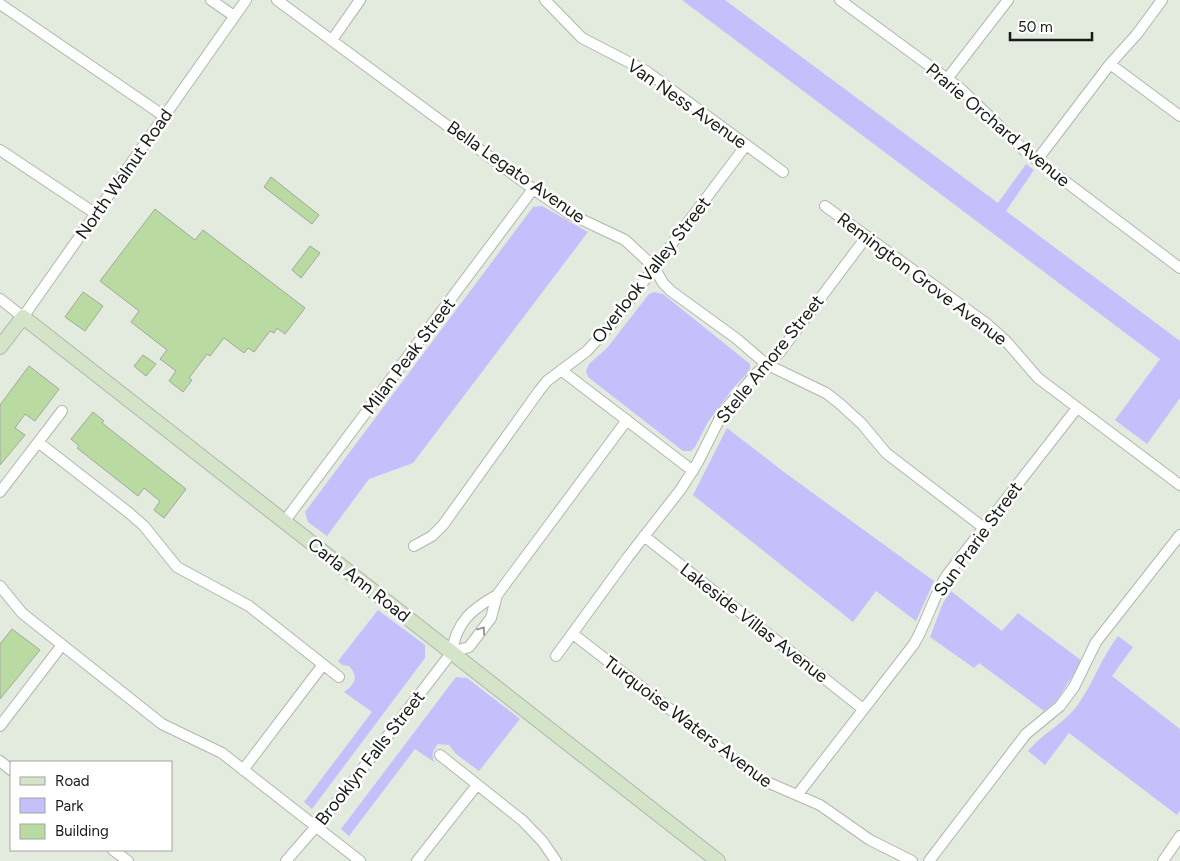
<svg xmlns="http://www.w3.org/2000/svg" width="1180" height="861" font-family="Figtree,sans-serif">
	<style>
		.green { fill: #c5c0fc }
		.building { fill: #b9dba2; stroke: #a1a89d }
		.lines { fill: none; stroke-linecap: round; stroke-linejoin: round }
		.street-casing { stroke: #b0b7ac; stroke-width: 12 }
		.secondary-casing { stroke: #b0b7ac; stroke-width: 16 }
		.street { stroke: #fff; stroke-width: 10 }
		.secondary { stroke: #d4e4c8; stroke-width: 14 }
		.oneway { stroke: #989897 }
		.labels { text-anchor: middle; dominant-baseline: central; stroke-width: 5; stroke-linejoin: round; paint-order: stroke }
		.street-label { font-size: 18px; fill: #191b17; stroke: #fff }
	</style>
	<rect width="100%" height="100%" fill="#e3eade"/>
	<path class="green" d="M682,0h43l273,203 28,-39 8,6 -28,41 174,130v57l-33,46 -32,-24 45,-61z
		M542,206l46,26 -175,231 -44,16 -42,57 -19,-14 -3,-10 228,-305z
		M654,292l9,2 87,70v7l-16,16 -26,35 -13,25 -4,4h-8l-95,-74 -2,-6 3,-7 18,-16 42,-54z
		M727,428l57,44 150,109 -18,40 -40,-30 -23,31 -160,-127z
		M951,591l51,40 16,-18 64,48 -25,39 -13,11 -65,-48 -5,5 -44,-31 13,-34z
		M378,610l47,35v13l-113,151 -8,-7 68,-90 -28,-20c11,-7 15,-16 5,-26l-7,-1 -4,-4z
		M1118,636l15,11 -21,29 68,53v81l-3,5 -108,-82 -24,32 -17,-14c14,-17 35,-27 49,-45 16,-22 24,-48 41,-70z
		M456,677l11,1 53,41 -41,52 -23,-17 -7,-9 -11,-1c-5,6 -7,10 -4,18l-19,-13 -66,87 -8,-7z"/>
	<path class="building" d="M271,177l48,38 -7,9 -48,-37z
		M155,209l40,31 8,-10 102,78 -20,26 -8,-6 -3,5 -4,-2 -16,21 -6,-4 -4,5 -20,-15 -14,18 -3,-2 -18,24 3,2 -9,12 -14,-11 7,-10 -16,-12 7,-9 -36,-28 8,-11 -39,-30z
		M310,246l10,7 -19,25 -9,-8z
		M83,292l20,14 -18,25 -20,-14z
		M143,355l13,9 -10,12 -12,-10z
		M29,366l30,23 -24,32 -10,-7 -10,14 10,7 -25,30v-60z
		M93,412l11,9 -2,2 84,66 -22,29 -10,-8 6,-9 -16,-13 -6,8 -61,-48 2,-2 -8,-7z
		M12,629l28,21 -40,49v-55z"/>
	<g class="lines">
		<defs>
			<path id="street" d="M211,0l23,16
				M277,0l256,189 37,25 55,26 29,27 9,16 8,8 66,48 29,25 60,29 13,10 23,21 24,29 98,75
				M545,0l37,38 64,33 137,101
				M840,0l121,89 64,62 155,117
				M0,4l164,112
				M332,40l28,-40
				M1110,64l70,52
				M947,79l61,-79
				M0,150l96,64
				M1037,160l73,-96 27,-30 25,-34
				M825,206l162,118 19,17 32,37 142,107
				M0,299l23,18 223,-317
				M561,370l132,101
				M38,442l90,70 16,14 33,41 72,39 90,71
				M0,492l62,-81
				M284,522l249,-333
				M644,536l219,173
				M414,546l18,-10 11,-11 96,-134 8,-10 40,-30 27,-30 132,-176
				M0,586l22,27 140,111 60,29 138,108
				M573,634l187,145 60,26 50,35 42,21
				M452,652l17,-5 22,-29 6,-23 130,-175
				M452,652c4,-30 20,-43 45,-57
				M556,656l72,-99 53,-68 17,-27 25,-50 33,-38 24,-22 87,-116
				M0,726l62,-81
				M440,755l83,66 20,21 13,19
				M0,761l11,9
				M243,770l79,-104
				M798,794l116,-150c13,-22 19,-47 33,-69l130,-167
				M113,850l15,11
				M286,861l47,-54 119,-155
				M417,861l60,-76
				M929,861l97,-127 34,-28 14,-19 22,-45 84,-107
				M1163,861l17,-25"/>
			<path id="secondary" d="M0,347l23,-30 695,544"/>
		</defs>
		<use href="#street" class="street-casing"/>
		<use href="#secondary" class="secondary-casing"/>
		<use href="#street" class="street"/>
		<use href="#secondary" class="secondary"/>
	</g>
	<defs><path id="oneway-chevron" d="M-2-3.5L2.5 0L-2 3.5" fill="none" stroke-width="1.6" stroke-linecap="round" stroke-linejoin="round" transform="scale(1.25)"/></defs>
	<use class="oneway" href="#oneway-chevron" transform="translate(482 630) rotate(-53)"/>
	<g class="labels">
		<g class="street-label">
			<text transform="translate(687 104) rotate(35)">Van Ness Avenue</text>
			<text transform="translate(998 125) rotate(40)">Prarie Orchard Avenue</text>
			<text transform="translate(516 172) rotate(35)">Bella Legato Avenue</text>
			<text transform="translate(124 174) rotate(-55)">North Walnut Road</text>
			<text transform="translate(651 270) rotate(-52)">Overlook Valley Street</text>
			<text transform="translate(922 279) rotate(37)">Remington Grove Avenue</text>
			<text transform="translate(409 356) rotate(-53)">Milan Peak Street</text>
			<text transform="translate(770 359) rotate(-51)">Stelle Amore Street</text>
			<text transform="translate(978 539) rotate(-54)">Sun Prarie Street</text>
			<text transform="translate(359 580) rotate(38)">Carla Ann Road</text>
			<text transform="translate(754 623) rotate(38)">Lakeside Villas Avenue</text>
			<text transform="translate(688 722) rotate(37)">Turquoise Waters Avenue</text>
			<text transform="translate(370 758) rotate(-52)">Brooklyn Falls Street</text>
		</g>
	</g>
	<rect x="10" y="761" width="162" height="90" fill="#ffffff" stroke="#a3a4a2"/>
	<rect x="20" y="777" width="25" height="8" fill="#d4e4c8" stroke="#a3a4a2"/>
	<text x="55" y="786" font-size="15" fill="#191b17">Road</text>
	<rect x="20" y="798" width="25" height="15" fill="#c5c0fc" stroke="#a3a4a2"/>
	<text x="55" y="811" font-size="15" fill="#191b17">Park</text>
	<rect x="20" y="824" width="25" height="15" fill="#b9dba2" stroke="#a3a4a2"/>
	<text x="55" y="836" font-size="15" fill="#191b17">Building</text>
	<path d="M1010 32v8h82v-8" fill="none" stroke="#191b17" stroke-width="2.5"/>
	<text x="1018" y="32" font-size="15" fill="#191b17" stroke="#ffffff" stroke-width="4" paint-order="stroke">50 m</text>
</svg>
